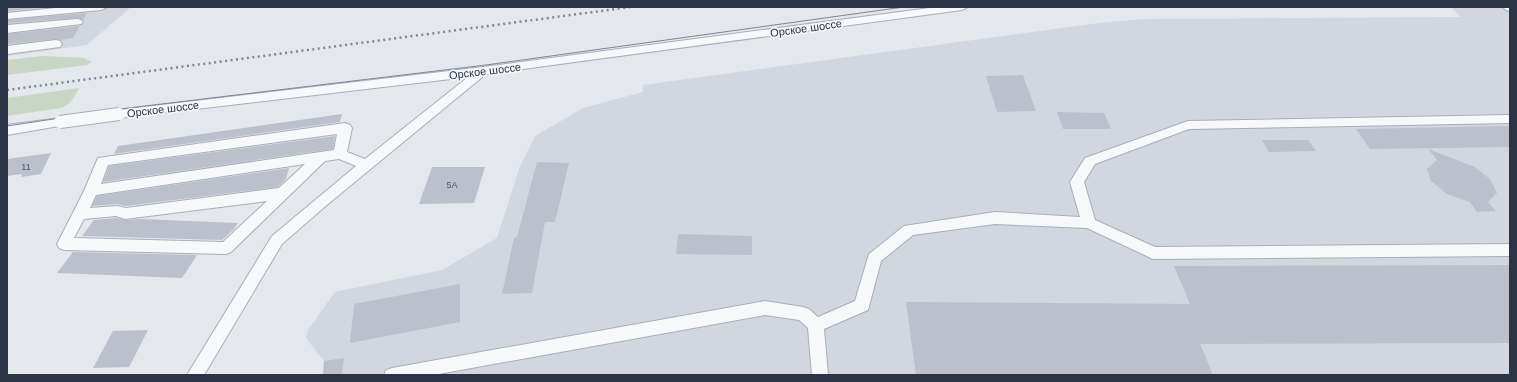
<svg xmlns="http://www.w3.org/2000/svg" width="1517" height="382" font-family="Helvetica,sans-serif">
	<style>
		.built { fill: #d2d6de }
		.green { fill: #c9d6c5 }
		.building { fill: #bbc0ca }
		.lines { fill: none; stroke-linecap: round; stroke-linejoin: round }
		.minor-casing { stroke: #a9aeb7; stroke-width: 2 }
		.minor { fill: #f7f8fa; fill-rule: evenodd }
		.tram { stroke: #7d8696; stroke-width: 1 }
		.rail { stroke: #7d8696; stroke-width: 2.5; stroke-dasharray: 2 3.5; stroke-linecap: butt }
		.minor-bridge-casing { stroke: #a9aeb7; stroke-width: 14; stroke-linecap: butt }
		.minor-bridge { stroke: #f7f8fa; stroke-width: 12 }
		.labels { text-anchor: middle; dominant-baseline: central; stroke-width: 3.5; stroke-linejoin: round; paint-order: stroke }
		.number-label { font-size: 9px; fill: #4f5766 }
		.street-label { font-size: 11px; fill: #2b3445; stroke: #f4f6f9 }
	</style>
	<rect width="100%" height="100%" fill="#e4e7ec"/>
	<path class="built" d="M7,7h124l-44,38 -80,11z
		M1451,7h59v368h-1187l1,-14 -18,-23 2,-8 27,-38 107,-22 55,-32 23,-72 15,-30 48,-28 60,-16v-7l456,-62 47,-4 314,-2z"/>
	<path class="green" d="M42,56l42,2 8,4 -5,3 -80,10v-15z
		M79,88c-5,10 -8,16 -18,20l-54,8v-18z"/>
	<path class="building" d="M7,7h44l-44,4z
		M87,13l-4,7 -6,-2 -70,5v-3z
		M80,26l-7,12 -12,2 -5,-1 -49,5v-10z
		M1023,75l13,36 -39,1 -11,-36z
		M1057,112l47,1 7,16h-48z
		M342,114l-2,8 -226,32 4,-8z
		M1510,126v21l-140,2 -14,-20z
		M335,136l-2,13 -230,33 6,-16z
		M1262,140h46l8,11 -47,1z
		M1428,149l47,18 15,12 7,14 -9,9 8,9 -19,1 -7,-10 -23,-8 -16,-13 -4,-12 10,-9z
		M51,153l-10,21 -20,3 1,-3 -15,2v-17z
		M537,162l32,1 -14,59h-10l-13,71 -30,1 12,-56 3,-1z
		M432,167h53l-11,36 -55,1z
		M289,168l-3,11 -8,8 -152,19 -9,-2 -25,2 5,-10z
		M116,218l9,2 16,-1 97,4 -5,7 -11,10 -140,-4 12,-16z
		M678,234l74,2v19l-76,-1z
		M73,252l124,3 -15,23 -125,-5z
		M1510,265v78l-310,1 13,31h-297l-10,-73 284,2 -16,-38z
		M460,284v38l-110,21 4,-39z
		M148,330l-19,37 -36,1 20,-37z
		M344,358l-2,16 -19,1 1,-14z"/>
	<g class="lines">
		<defs>
			<path id="minor" d="M66,7h41l-6,3 -94,9v-6z
				M937,7h31l-6,3 -476,64 -158,130 -46,40 -78,131h-17l85,-139 84,-70 -17,-7 -14,2 -94,91 -5,2 -162,-4 -5,-2 -2,-4 27,-53 14,-33 247,-35 5,2 2,3 -5,24 18,7 103,-82 -349,41 -5,-1 -1,-3 1,-3 5,-1 364,-43zM337,134l-3,16 -233,34 7,-19zM305,164l-26,24 -153,20 -9,-2 -27,2 6,-13zM267,201l-44,41 -149,-4 10,-19 32,-3 9,3z
				M1503,7h7v4l-4,-1z
				M77,19l4,1 2,2 -2,2 -74,9v-8z
				M56,40l4,1 2,3 -2,3 -53,7v-8z
				M1510,115v8l-321,6 -94,35 -11,18 11,38 60,27 355,-3v12l-357,3 -66,-31 -92,-4 -82,11 -32,26 -13,49 -44,19 4,46h-16l-4,-47 -9,-8 -34,-5 -332,60h-49l2,-5 6,-2 373,-67 38,6 6,2 9,8 37,-16 14,-47 35,-28 91,-14 85,5 -10,-35 15,-24 103,-37z
				M60,118l5,1 1,3 -1,3 -58,10v-10z"/>
		</defs>
		<use href="#minor" class="minor-casing"/>
		<use href="#minor" class="minor"/>
		<path class="tram" d="M7,126l113,-17 366,-44 418,-58"/>
		<path class="rail" d="M7,90l624,-83"/>
		<defs>
			<path id="minor-bridge" d="M60,122l59,-8"/>
		</defs>
		<use href="#minor-bridge" class="minor-bridge-casing"/>
		<use href="#minor-bridge" class="minor-bridge"/>
	</g>
	<g class="labels">
		<g class="number-label">
			<text x="26" y="167">11</text>
			<text x="452" y="185">5А</text>
		</g>
		<g class="street-label">
			<text transform="translate(806 28) rotate(-8)">Орское шоссе</text>
			<text transform="translate(485 71) rotate(-7)">Орское шоссе</text>
			<text transform="translate(163 109) rotate(-7)">Орское шоссе</text>
		</g>
	</g>
	<rect width="1517" height="382" fill="none" stroke="#2b3445" stroke-width="16"/>
</svg>
